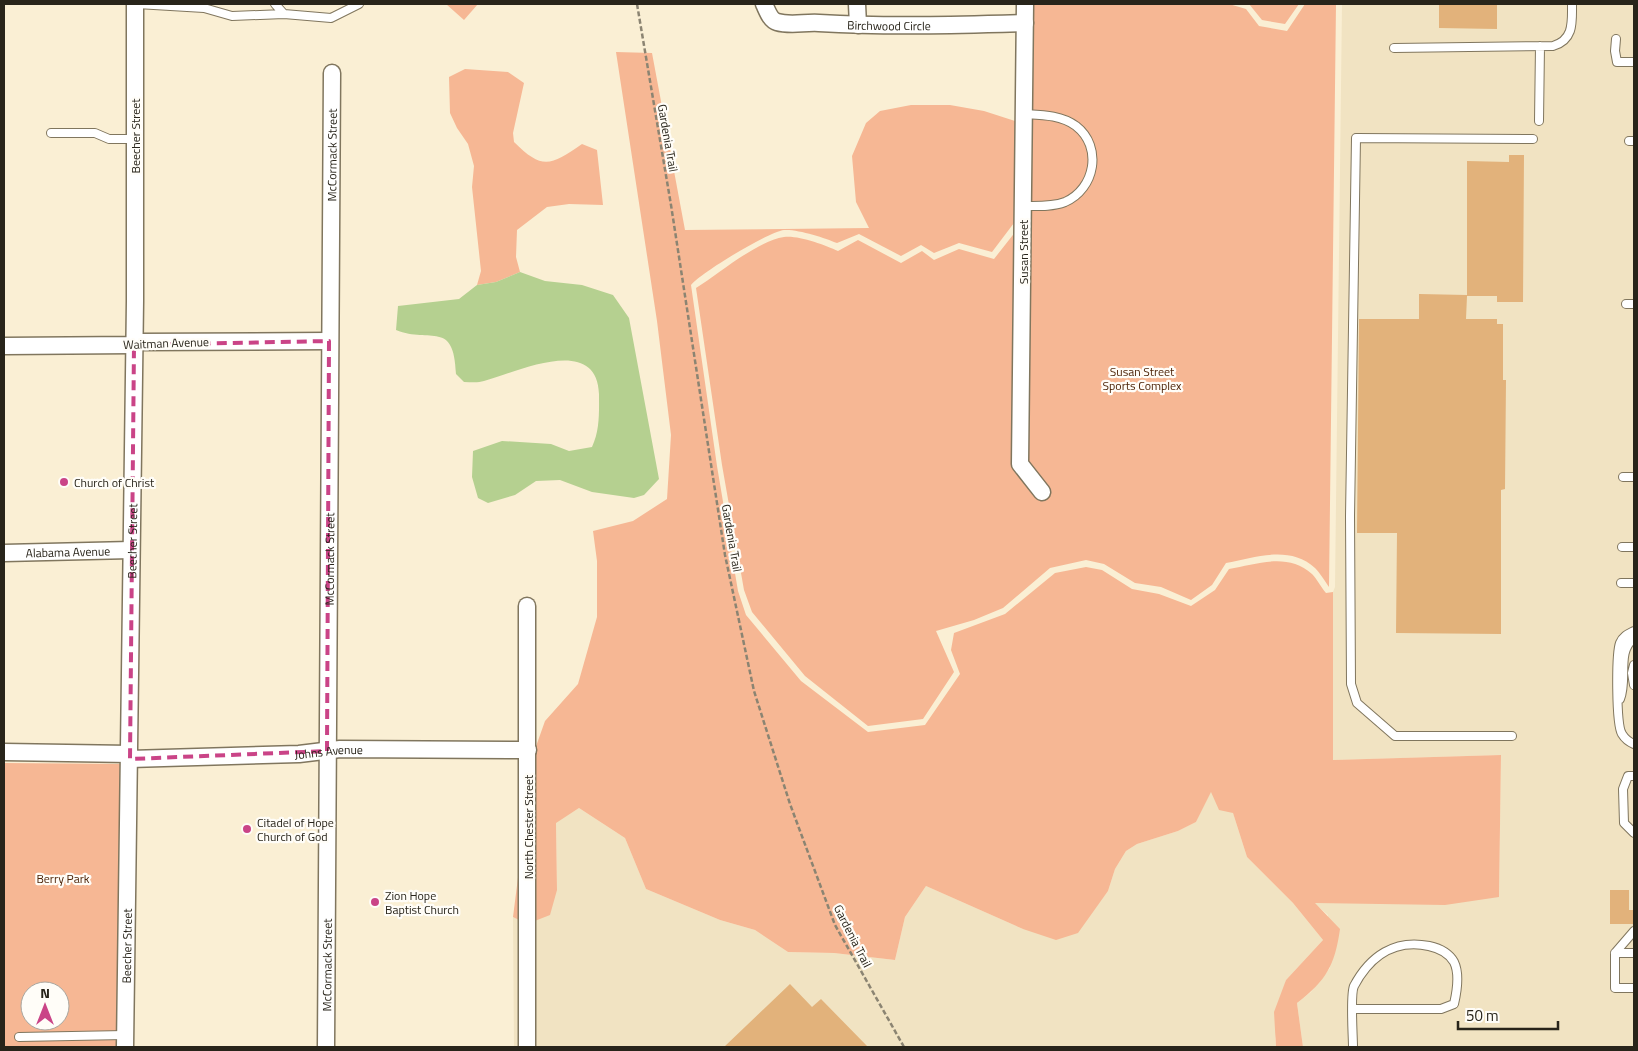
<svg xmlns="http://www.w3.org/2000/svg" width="1638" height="1051" font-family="'Titillium Web',sans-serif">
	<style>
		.built { fill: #f1e3c2 }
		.green { fill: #f6b794; fill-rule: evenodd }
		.water { fill: #b5d090 }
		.building { fill: #e2b27b }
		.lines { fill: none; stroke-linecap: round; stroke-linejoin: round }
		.lane-casing { stroke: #80765e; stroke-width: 10 }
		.street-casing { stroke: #80765e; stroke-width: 19 }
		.path { stroke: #8b8472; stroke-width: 2.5; stroke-dasharray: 5 2.5; stroke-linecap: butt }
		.lane { stroke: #fff; stroke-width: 8 }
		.street { stroke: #fff; stroke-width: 16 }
		.marked { fill: none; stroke: #ca4487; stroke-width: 4; stroke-dasharray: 10 6; stroke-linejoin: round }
		.poi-dot { fill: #ca4487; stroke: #fffdf8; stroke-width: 2 }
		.labels { text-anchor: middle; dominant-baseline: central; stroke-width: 4.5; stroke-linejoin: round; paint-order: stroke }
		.street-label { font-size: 12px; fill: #28241a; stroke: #fffdf8 }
		.park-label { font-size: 12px; fill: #4c2307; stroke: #fffdf8 }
		.poi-label { font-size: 12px; fill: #28241a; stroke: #fffdf8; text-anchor: start }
	</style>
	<rect width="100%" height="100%" fill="#faefd4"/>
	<path class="built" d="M1342,4h292v1043h-331l-6,-44 14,-11 19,-24 -2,-53 -14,-12 185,-7 2,-141 -168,5v-168l2,-5z
		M1211,791l22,22 14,44 46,46 30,37 -37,40 -11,58 1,9h-762l-1,-130 15,7 29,-35 -1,-67 23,-14 46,30 21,51 74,31 35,10 33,22 46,1 61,7 10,-43 21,-31 97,43 70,-18 15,-20 7,-22 11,-18 11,-7 41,-13 18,-9z"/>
	<path class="green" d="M446,4h32l-14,16z
		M1025,4h204l17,5 13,17 28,5 18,-27h31l-7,583c-4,-6 -9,-14 -14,-19 -25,-23 -59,-11 -89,-5l-14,22 -21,15 -30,-13 -26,-4 -31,-19 -18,-4 -36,8 -47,40 -29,12 -38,11 18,41 -31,47 -55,7 -63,-50 -53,-64 -8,-22 -22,-125 -26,-177c24,-15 61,-47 88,-51 14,-2 41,8 54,14l20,-11 43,23 21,-12 12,9 25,-11 35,10 29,-37z
		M1249,4h50l-14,20 -23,-4z
		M1019,44l-2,175 -25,33 -33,-9 -25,10 -13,-8 -20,11 -42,-22 -22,9c-12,-5 -39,-14 -53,-13 -16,2 -82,42 -93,55l26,181 21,125 8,24 55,66 67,51 57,-7 35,-51 -9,-24 3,-17 51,-19 50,-41 31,-6 16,3 30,19 27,5 32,12 24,-16 14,-21c28,-5 59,-17 83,5 5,5 9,13 14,19l7,-1v168l168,-5 -2,142 -54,8 -130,-2 25,26c-5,36 -14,52 -43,74l6,44h-27l-2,-35 12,-32 37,-40 -30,-37 -46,-46 -14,-44 -14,-3 -8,-18 -15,30 -18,9 -41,13 -11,7 -11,18 -7,22 -30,42 -22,7 -33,-11 -97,-43 -21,31 -10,43 -61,-7 -46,-1 -33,-22 -35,-10 -74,-31 -21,-51 -46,-30 -23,15 1,67 -7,25 -23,9 -14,-7 21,-165 11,-31 33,-37 19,-67v-56l-4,-30 40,-10 34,-22 4,-64 -14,-114 -41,-269 36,1 33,177 184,-2 -13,-26 -4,-46 14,-33 14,-12 31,-6h39l34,6 31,10z
		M465,69l43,3 16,11 -11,50 1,9c29,29 37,23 68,2l15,6 6,55 -34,-1 -22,3 -30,23 -1,27 4,15 -24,10 -19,3 4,-14 -9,-84 2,-21 -6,-22 -11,-16 -7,-15 -1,-36z
		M4,763l119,1v283h-119zM30,991h30v30h-30z"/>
	<path class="water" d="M520,272l25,9 37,4 31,10 16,23 30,161 -15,16 -10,3 -42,-6 -32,-12 -24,1 -21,14 -27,8 -10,-5 -6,-21 1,-26 29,-10 49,3 18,7 23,-4c8,-17 7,-35 7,-53 -2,-61 -82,-22 -115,-13 -6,2 -13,1 -20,1l-8,-8c-2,-55 -25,-30 -60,-44l2,-24 61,-7 18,-14 19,-3z"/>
	<path class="building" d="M1439,4h58v25l-58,-1z
		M1509,155h15l-1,147h-26v-6h-30l-1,23h31v5h6v56h3l-1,109 -4,1v144l-105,-1 1,-100h-40l2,-214h60v-25l48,1v-134l42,1z
		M1610,890h19v20h5v14h-24z
		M790,984l22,23 9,-8 47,48h-144z"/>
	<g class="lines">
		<defs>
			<path id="lane" d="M137,4l67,4 -1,-3
				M275,4l9,10 47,4 28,-14
				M204,8l28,8 52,-2
				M1616,39l-1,12 2,11h17
				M1394,48l159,-2c21,-6 19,-24 19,-42
				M1539,121l1,-75
				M51,133h44l14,6h26
				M1629,141h5
				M1023,206c14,0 29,1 42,-4 30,-13 38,-55 11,-76 -15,-11 -34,-11 -52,-12
				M1626,304h8
				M1623,477h11
				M1622,547h12
				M1621,583h13
				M1634,631c-6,3 -11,5 -14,12 -4,11 -4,82 2,91 3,5 7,8 12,10
				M1634,665l-2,8 2,12
				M1620,699c8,-19 -4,-47 14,-61
				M1512,736h-117l-38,-33 -6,-19 -1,-168 6,-378 177,1
				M1634,776h-6l-5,13 1,34 10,10
				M1615,953l19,-22
				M1634,953h-19v35h19
				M1353,1009h88l13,-5c3,-13 6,-30 0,-42 -5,-9 -16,-14 -25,-16 -34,-7 -59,10 -75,40 -4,8 -1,50 -1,61
				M19,1037l106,-2"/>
			<g id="street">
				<path id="s1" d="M764,4c3,6 6,16 13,18 13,4 28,0 42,1 69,4 137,2 206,0"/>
				<path d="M857,4l1,21"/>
				<path d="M1025,4l-5,460 22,28"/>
				<path d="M4,346l130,-1 4,-3 191,-1"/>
				<path id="s2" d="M4,553l127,-3"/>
				<path d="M527,606v441"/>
				<path d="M4,752l126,2"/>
				<path id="s3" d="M130,759l169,-5 41,-5 188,1"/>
				<path id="s4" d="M125,1047l10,-746v-297"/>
				<path id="s5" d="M326,1047l6,-974"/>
			</g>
		</defs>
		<use href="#lane" class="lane-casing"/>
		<use href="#street" class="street-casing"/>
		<path class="path" d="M637,4l34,201 54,350 29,136 36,113 45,121 69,122"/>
		<use href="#lane" class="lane"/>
		<use href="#street" class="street"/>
	</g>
	<path class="marked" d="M329,341l-2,410 -197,8 4,-414z"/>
	<g class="poi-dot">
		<circle cx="64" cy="482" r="5"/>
		<circle cx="247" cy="829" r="5"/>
		<circle cx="375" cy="902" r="5"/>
	</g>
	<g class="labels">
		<g class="street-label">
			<text stroke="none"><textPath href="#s1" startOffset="135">Birchwood Circle</textPath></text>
			<text transform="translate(135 136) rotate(-90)">Beecher Street</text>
			<text transform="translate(668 138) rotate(80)">Gardenia Trail</text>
			<text stroke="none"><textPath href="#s5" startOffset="892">McCormack Street</textPath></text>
			<text transform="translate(1023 252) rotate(-90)">Susan Street</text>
			<text transform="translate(166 343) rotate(-2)">Waitman Avenue</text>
			<text transform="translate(732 538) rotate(80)">Gardenia Trail</text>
			<text stroke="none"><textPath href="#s4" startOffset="506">Beecher Street</textPath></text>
			<text stroke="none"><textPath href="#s2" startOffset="64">Alabama Avenue</textPath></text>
			<text stroke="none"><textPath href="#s5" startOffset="488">McCormack Street</textPath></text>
			<text stroke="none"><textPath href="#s3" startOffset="199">Johns Avenue</textPath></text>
			<text transform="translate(528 827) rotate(-90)">North Chester Street</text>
			<text transform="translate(853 936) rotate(63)">Gardenia Trail</text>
			<text stroke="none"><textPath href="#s4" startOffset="101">Beecher Street</textPath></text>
			<text stroke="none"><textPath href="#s5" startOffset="82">McCormack Street</textPath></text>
		</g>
		<g class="park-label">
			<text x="1142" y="371">Susan Street<tspan x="1142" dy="14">Sports Complex</tspan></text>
			<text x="63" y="878">Berry Park</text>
		</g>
		<g class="poi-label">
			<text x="74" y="482">Church of Christ</text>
			<text x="257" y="822">Citadel of Hope<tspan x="257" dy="14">Church of God</tspan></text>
			<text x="385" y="895">Zion Hope<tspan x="385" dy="14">Baptist Church</tspan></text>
		</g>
	</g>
	<rect width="1638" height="1051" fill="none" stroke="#28241a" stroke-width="10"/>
	<g transform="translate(45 1006)"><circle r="24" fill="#fffdf8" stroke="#a9a69f"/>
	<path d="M0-4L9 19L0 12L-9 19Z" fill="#ca4487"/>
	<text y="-8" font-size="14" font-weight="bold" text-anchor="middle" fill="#28241a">N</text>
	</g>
	<path d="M1458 1021v8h100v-8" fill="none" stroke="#28241a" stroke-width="2.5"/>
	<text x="1466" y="1021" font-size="15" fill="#28241a" stroke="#fffdf8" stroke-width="4" paint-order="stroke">50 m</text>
</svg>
